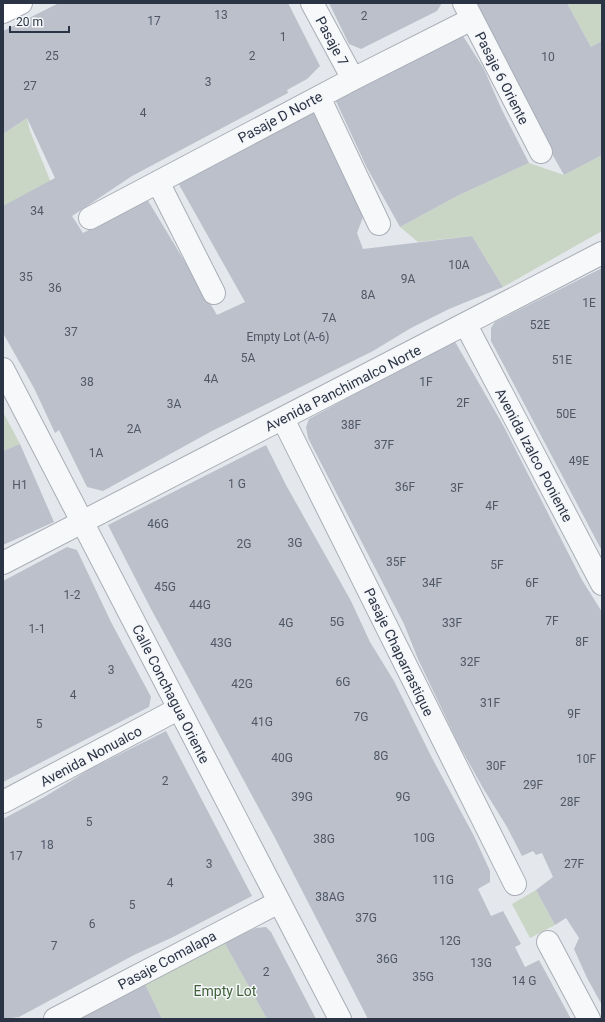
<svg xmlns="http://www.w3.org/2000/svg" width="605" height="1022" font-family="Roboto,sans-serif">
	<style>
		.green { fill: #c9d6c5 }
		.building { fill: #bbc0ca }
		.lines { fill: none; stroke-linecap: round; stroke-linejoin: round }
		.minor-casing { stroke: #a9aeb7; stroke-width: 24 }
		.tertiary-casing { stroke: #a9aeb7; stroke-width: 24 }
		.secondary-casing { stroke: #a9aeb7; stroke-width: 24 }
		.minor { stroke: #f7f8fa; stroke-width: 22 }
		.tertiary { stroke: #f7f8fa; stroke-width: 22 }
		.secondary { stroke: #fff; stroke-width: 22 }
		.labels { text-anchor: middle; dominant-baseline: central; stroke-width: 3; stroke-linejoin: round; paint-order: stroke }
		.number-label { font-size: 12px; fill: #4f5766 }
		.street-label { font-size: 14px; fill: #2b3445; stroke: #f4f6f9 }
		.park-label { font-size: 14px; fill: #3f6138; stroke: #f4f6f9 }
	</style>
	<rect width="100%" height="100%" fill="#e4e7ec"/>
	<path class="green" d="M567,3h35v38l-11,6z
		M27,118l3,13 22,54 -49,24v-75z
		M602,155v76l-99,56 -31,-51 -54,6 -18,-15 59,-32 70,-32 35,12z
		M3,412l17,32 -17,7z
		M536,890l19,35 -25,13 -18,-34z
		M224,942l43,77h-105l-17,-35z"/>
	<path class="building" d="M59,3h229l32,63 -13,13 -20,11 1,3 -156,83 -60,40 11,17 64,-34 70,116 28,-13 -68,-121 136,-70 34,68 16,38 -6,16 6,16 109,-13 31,51 -54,22 -38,19 -38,23 -161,80 -109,60 -16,-4 -28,-57 -4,3 -21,-45 -31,-55v-127l52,-28 -28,-60 -24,16v-103z
		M329,3h113l-5,8 -76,38 -12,-5z
		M477,3h90l24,44 11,-6v114l-38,20 -42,-74z
		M463,36l21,33 17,39 28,55 -70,32 -59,32 -33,-59 -33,-71z
		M602,268v283l-111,-210v-13l4,-6z
		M454,340l49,85 79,155 20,32v393l-15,-27 -13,-29 5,-11 -13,-20 -11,7 -19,-35 17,-13 -11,-24 -6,2 -3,-4 -11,5 -15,-29 -24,-39 -25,-45 -40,-84 -14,-35 -96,-186 -2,-11 3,-8z
		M20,444l34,78 -51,23v-94z
		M266,445l20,40 65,116 19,41 24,39 38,77 42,78 16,35v11l-12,7 13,27 12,-5 18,33 -6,3 10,20 14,-7 32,59h-203l-93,-181 -124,-229 -43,-84z
		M67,547l10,3 34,72 40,75 -2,10 -146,75v-201z
		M166,731l86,165 -79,41 -39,18 -115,62 -16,2v-200l43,-23 44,-27z
		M266,927l5,5 45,87h-49l-43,-77 32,-14z
		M145,984l17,35h-81l29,-18z"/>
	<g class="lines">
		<defs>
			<path id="minor" d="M312,3l41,76
				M464,3l77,149
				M319,97l60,127
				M158,182l56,111
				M90,218l263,-139 119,-60
				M466,325l136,259
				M283,419l232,465
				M3,563l599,-310
				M3,802l175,-93
				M548,942l41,77
				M55,1019l224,-117"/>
			<path id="tertiary" d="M3,369l337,650"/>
			<path id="secondary" d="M3,12l18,-9"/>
		</defs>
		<use href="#minor" class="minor-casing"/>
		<use href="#tertiary" class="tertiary-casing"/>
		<use href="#secondary" class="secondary-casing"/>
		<use href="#minor" class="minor"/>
		<use href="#tertiary" class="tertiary"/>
		<use href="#secondary" class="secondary"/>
	</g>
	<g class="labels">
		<g class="number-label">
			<text x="221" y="15">13</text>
			<text x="364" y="16">2</text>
			<text x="154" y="21">17</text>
			<text x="283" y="37">1</text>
			<text x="52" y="56">25</text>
			<text x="252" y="56">2</text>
			<text x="548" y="57">10</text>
			<text x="208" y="82">3</text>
			<text x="30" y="86">27</text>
			<text x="143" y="113">4</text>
			<text x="37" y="211">34</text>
			<text x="459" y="265">10A</text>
			<text x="26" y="277">35</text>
			<text x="408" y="279">9A</text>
			<text x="55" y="288">36</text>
			<text x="368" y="295">8A</text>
			<text x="589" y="303">1E</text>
			<text x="329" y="318">7A</text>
			<text x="540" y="325">52E</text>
			<text x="71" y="332">37</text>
			<text x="288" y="337">Empty Lot (A-6)</text>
			<text x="248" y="358">5A</text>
			<text x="562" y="360">51E</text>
			<text x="211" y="379">4A</text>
			<text x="87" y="382">38</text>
			<text x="426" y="382">1F</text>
			<text x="463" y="403">2F</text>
			<text x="174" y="404">3A</text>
			<text x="566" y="414">50E</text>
			<text x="351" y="425">38F</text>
			<text x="134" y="429">2A</text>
			<text x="384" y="445">37F</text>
			<text x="96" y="453">1A</text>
			<text x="579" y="461">49E</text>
			<text x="237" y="484">1 G</text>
			<text x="20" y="485">H1</text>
			<text x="405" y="487">36F</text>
			<text x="457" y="488">3F</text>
			<text x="492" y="506">4F</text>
			<text x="158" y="524">46G</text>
			<text x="295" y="543">3G</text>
			<text x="244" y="544">2G</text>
			<text x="396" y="562">35F</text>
			<text x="497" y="565">5F</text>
			<text x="432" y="583">34F</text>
			<text x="532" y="583">6F</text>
			<text x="165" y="587">45G</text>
			<text x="72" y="595">1-2</text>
			<text x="200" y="605">44G</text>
			<text x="552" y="621">7F</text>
			<text x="337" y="622">5G</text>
			<text x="286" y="623">4G</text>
			<text x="452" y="623">33F</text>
			<text x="37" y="629">1-1</text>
			<text x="582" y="642">8F</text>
			<text x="221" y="643">43G</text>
			<text x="470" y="662">32F</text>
			<text x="111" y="670">3</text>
			<text x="343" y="682">6G</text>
			<text x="242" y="684">42G</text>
			<text x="73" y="695">4</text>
			<text x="490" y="703">31F</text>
			<text x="574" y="714">9F</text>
			<text x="361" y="717">7G</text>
			<text x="262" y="722">41G</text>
			<text x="39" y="724">5</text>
			<text x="381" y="756">8G</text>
			<text x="282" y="758">40G</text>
			<text x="586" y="759">10F</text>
			<text x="496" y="766">30F</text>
			<text x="165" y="781">2</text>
			<text x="533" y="785">29F</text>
			<text x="302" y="797">39G</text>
			<text x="403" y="797">9G</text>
			<text x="570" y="802">28F</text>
			<text x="89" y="822">5</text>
			<text x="424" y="838">10G</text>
			<text x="324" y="839">38G</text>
			<text x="47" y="845">18</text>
			<text x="16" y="856">17</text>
			<text x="209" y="864">3</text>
			<text x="574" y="864">27F</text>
			<text x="443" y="880">11G</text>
			<text x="170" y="883">4</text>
			<text x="330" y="897">38AG</text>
			<text x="132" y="905">5</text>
			<text x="366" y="918">37G</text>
			<text x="92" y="924">6</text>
			<text x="450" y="941">12G</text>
			<text x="54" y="946">7</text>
			<text x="387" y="959">36G</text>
			<text x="481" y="963">13G</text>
			<text x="266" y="972">2</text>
			<text x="423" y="977">35G</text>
			<text x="524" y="981">14 G</text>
		</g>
		<g class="street-label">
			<text transform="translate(332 41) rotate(62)">Pasaje 7</text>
			<text transform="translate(502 78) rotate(63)">Pasaje 6 Oriente</text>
			<text transform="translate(280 117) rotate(-28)">Pasaje D Norte</text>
			<text transform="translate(343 388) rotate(-27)">Avenida Panchimalco Norte</text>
			<text transform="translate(534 455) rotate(62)">Avenida Izalco Poniente</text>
			<text transform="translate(399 652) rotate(64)">Pasaje Chaparrastique</text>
			<text transform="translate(171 694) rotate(63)">Calle Conchagua Oriente</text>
			<text transform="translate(91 756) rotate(-28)">Avenida Nonualco</text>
			<text transform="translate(167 960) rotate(-28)">Pasaje Comalapa</text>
		</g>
		<g class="park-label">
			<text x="225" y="991">Empty Lot</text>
		</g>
	</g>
	<rect width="605" height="1022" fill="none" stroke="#2b3445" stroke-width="8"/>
	<path d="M10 26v6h59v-6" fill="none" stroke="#2b3445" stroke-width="2"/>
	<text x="16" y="26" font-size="12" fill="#2b3445" stroke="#f4f6f9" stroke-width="3" paint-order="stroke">20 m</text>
</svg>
